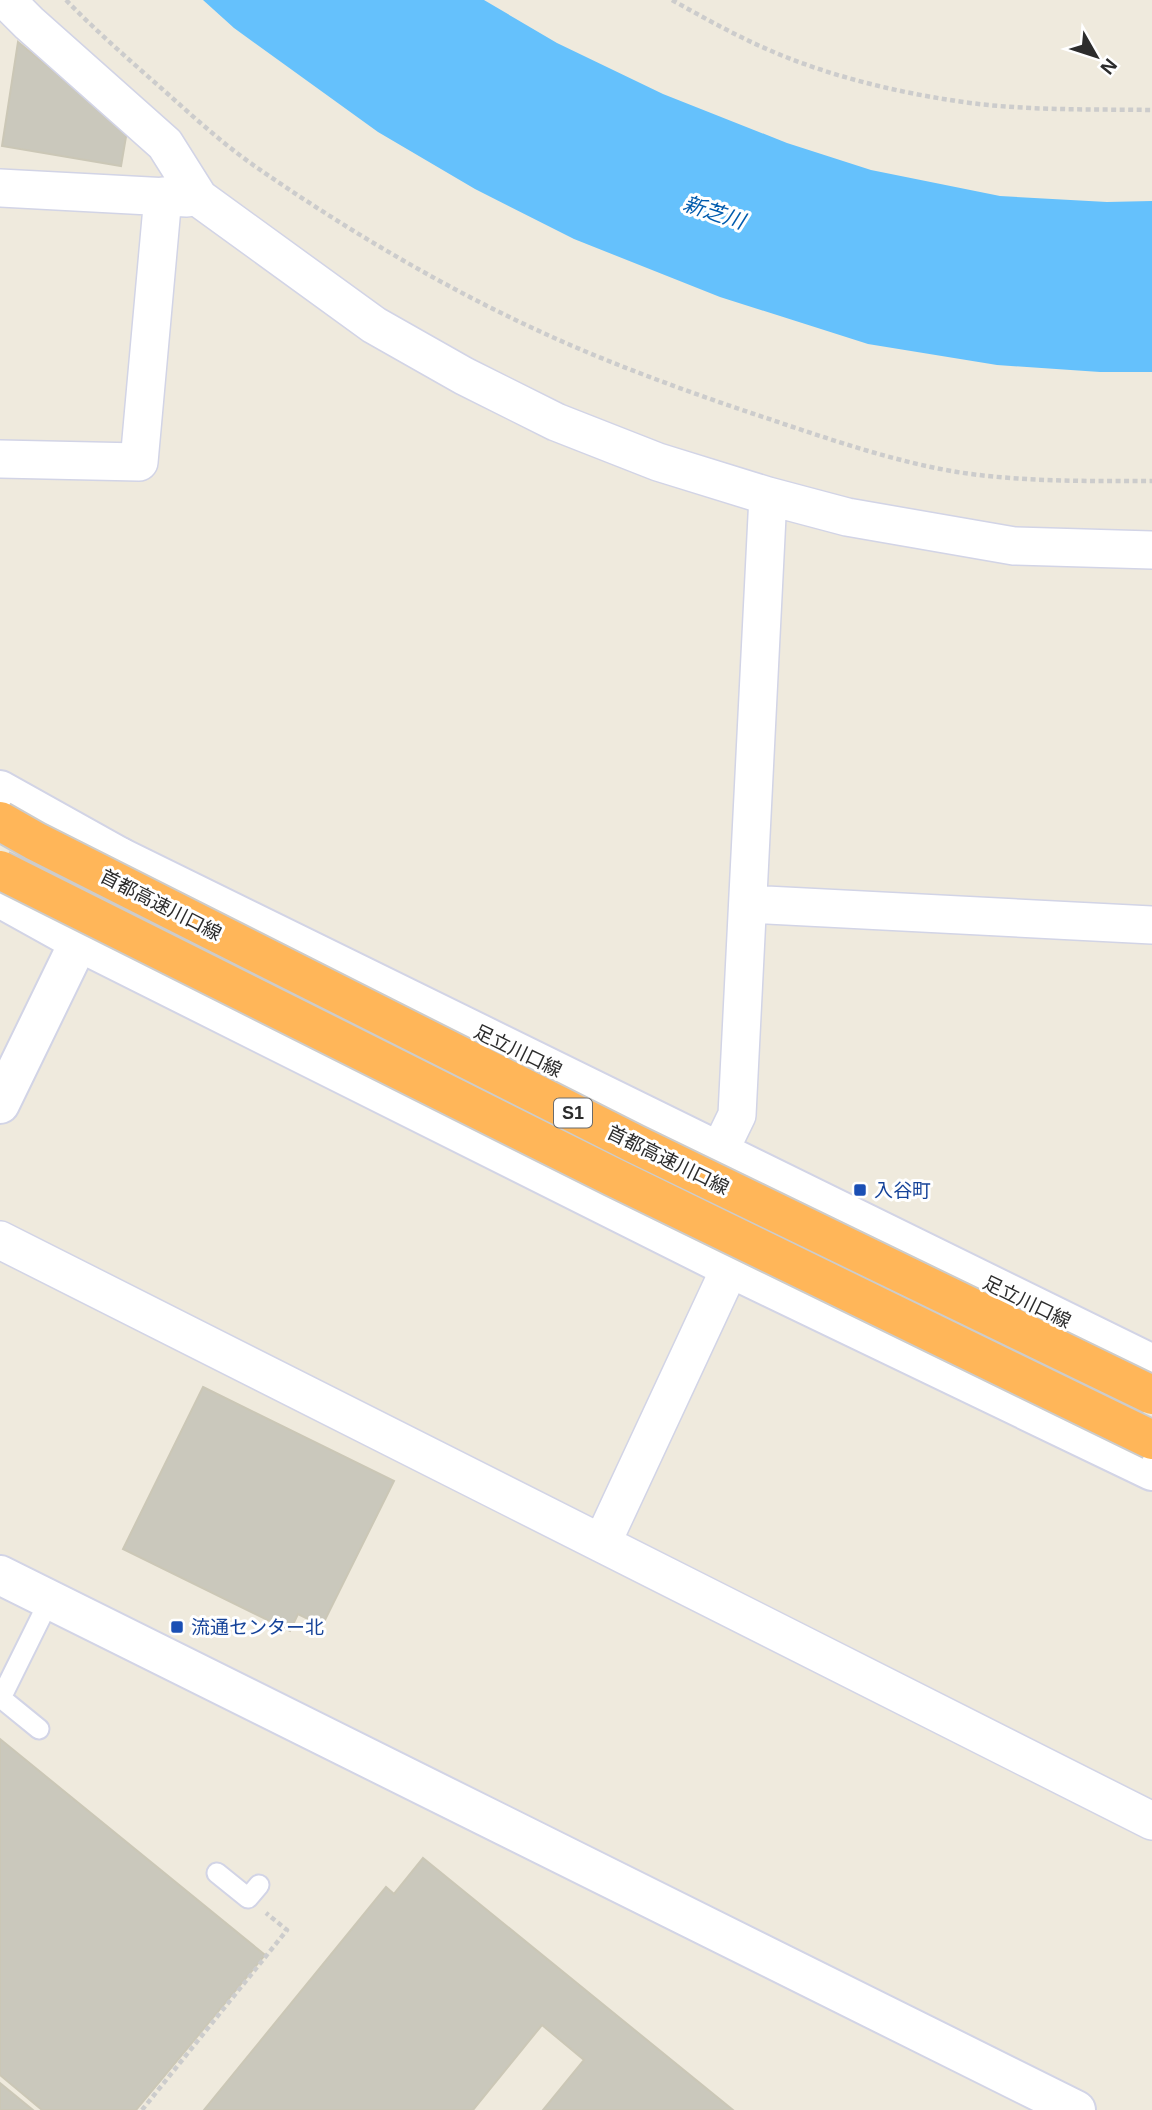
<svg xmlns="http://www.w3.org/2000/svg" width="1152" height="2110" font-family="Helvetica,'Noto Sans JP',sans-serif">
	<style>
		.water { fill: #65c1fc }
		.building { fill: #cac8bc; stroke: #cbc7b6; stroke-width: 2 }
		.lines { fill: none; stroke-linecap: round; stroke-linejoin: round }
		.service-casing { stroke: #d2d4e6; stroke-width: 23 }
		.minor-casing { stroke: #d2d4e6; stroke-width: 40 }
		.tertiary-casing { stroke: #d2d4e6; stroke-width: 42 }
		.secondary-casing { stroke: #d2d4e6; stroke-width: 42 }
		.path { stroke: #ccc; stroke-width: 4.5; stroke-dasharray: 5 3.5; stroke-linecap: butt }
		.service { stroke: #fff; stroke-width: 19 }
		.minor { stroke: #fff; stroke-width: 37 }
		.tertiary { stroke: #fff; stroke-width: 38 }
		.secondary { stroke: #fff; stroke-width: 38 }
		.motorway-bridge-casing { stroke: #ccc; stroke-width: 42; stroke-linecap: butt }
		.motorway-bridge { stroke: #ffb659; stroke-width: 38 }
		.transit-dot { fill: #1a4fb4; stroke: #fff; stroke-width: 2.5 }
		.labels { text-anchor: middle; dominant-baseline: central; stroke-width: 6; stroke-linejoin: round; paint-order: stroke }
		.shield { fill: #fff; stroke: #6b6b6b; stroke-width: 2 }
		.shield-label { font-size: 18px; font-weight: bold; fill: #2c2c2c }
		.street-label { font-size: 19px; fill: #2c2c2c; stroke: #fff }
		.transit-label { font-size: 19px; fill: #164399; stroke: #fff; text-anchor: start }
		.water-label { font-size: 21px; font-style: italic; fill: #005bad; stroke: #fff }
	</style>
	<rect width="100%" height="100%" fill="#efeadd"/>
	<path class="water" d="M203,0h281l73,43 106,51 124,49 84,27 129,26 107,6 45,-1v171h-52l-103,-7 -129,-21 -148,-47 -146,-58 -99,-50 -97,-57 -144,-104z"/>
	<path class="building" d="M18,42l109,89 -6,35 -119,-20z
		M203,1387l191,94 -72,145 -24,-12 -8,17 -167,-82z
		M0,1739l265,216 -129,155h-94l-42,-35z
		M423,1858l310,252h-190l41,-50 -42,-35 -69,85h-269l182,-223 8,7z
		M0,2083l33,27h-33z"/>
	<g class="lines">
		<defs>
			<path id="service" d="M0,1697l1,1 49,-99
				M1,1698l38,31
				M217,1873l31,25 11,-13"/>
			<path id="minor" d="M6,0l23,23 136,121 34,54 175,127 90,51 92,46 102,40 110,34 79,21 167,29 138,4
				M0,188l187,10
				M0,459l139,3 24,-266
				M748,904l404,21
				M720,1150l17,-35 31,-619
				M0,1240l1152,581
				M602,1543l128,-275"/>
			<path id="tertiary" d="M0,1104l120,-247
				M0,1575l1076,535"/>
			<path id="secondary" d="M0,790l120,67 1032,507
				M0,898l79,44 651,326 422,203"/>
		</defs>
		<use href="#service" class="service-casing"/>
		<use href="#minor" class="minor-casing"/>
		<use href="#tertiary" class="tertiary-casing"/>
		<use href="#secondary" class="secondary-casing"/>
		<path class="path" d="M66,0c33,34 68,64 103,95 29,26 59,53 90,74 97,67 201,128 309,175 60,26 121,48 183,69 67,22 135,47 206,59 64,10 130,9 195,9
			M672,0c34,19 68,38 104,53 55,23 116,38 174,47 66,11 135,9 202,10
			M142,2110l145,-180 -21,-17"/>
		<use href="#service" class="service"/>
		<use href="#minor" class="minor"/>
		<use href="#tertiary" class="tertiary"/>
		<use href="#secondary" class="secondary"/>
		<defs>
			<path id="motorway-bridge" d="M0,821l35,20 600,303 517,251
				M0,870l613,307 539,263"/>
		</defs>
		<use href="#motorway-bridge" class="motorway-bridge-casing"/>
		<use href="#motorway-bridge" class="motorway-bridge"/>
	</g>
	<g class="transit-dot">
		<rect x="853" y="1183" width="14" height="14" rx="3.5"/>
		<rect x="170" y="1620" width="14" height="14" rx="3.5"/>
	</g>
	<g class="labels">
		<rect class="shield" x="554" y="1098.5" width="38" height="29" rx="5"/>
		<g class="shield-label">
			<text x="573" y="1113">S1</text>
		</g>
		<g class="street-label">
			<text transform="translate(161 905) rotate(27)">首都高速川口線</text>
			<text transform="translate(518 1051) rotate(26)">足立川口線</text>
			<text transform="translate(668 1160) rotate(26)">首都高速川口線</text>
			<text transform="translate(1027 1302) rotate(26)">足立川口線</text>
		</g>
		<g class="transit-label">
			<text x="874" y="1190">入谷町</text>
			<text x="191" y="1627">流通センター北</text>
		</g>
		<g class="water-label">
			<text transform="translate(714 212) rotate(18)">新芝川</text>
		</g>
	</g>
	<g transform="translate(1096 56) rotate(129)" stroke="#ffffff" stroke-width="5" paint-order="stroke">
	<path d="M0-5L12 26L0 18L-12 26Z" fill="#2c2c2c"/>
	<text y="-10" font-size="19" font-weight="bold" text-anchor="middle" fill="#2c2c2c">N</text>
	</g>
</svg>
